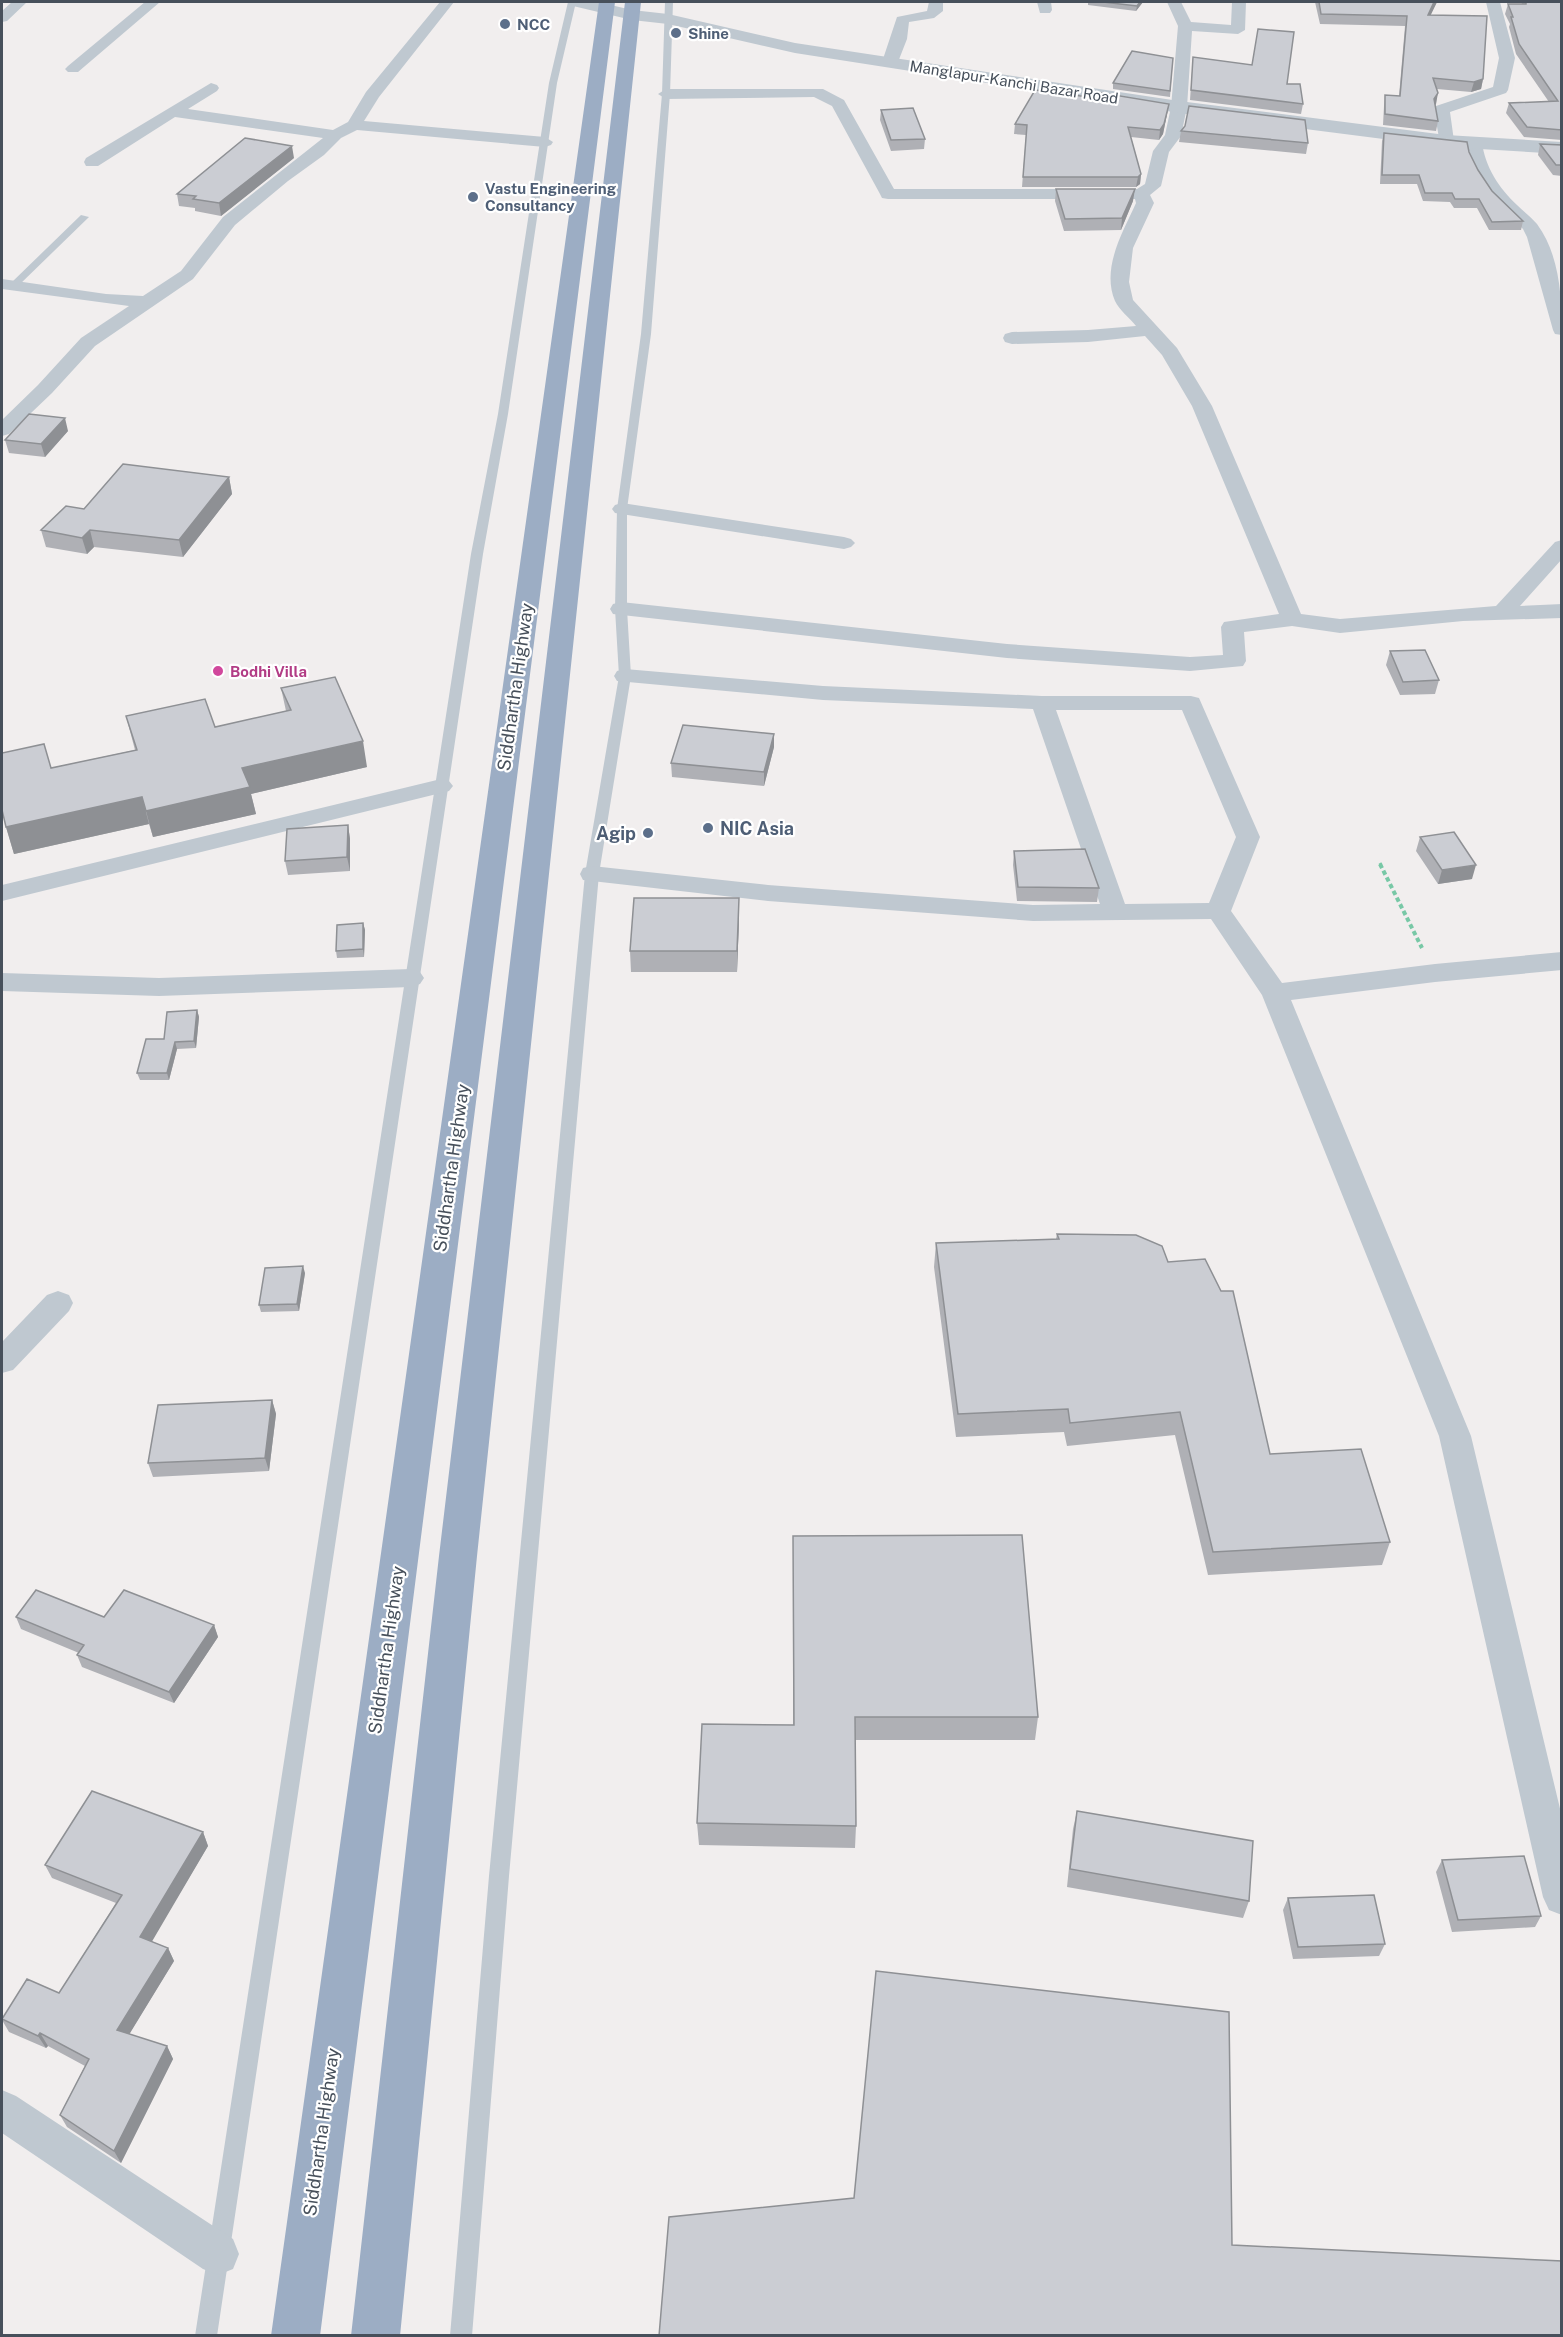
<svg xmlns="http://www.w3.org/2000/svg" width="1563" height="2337" font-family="'Public Sans',sans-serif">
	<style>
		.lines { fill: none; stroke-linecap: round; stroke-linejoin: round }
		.path-far1 { stroke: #78c8a6; stroke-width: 3; stroke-dasharray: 4 2; stroke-linecap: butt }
		.path { stroke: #78c8a6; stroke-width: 4; stroke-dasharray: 4.5 3; stroke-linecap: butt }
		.service { fill: #bfc8d0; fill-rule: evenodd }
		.minor { fill: #bfc8d0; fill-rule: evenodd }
		.tertiary { fill: #bfc8d0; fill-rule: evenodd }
		.trunk { fill: #9cadc4; fill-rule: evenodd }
		.wall { fill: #afb0b5 }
		.shaded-wall { fill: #8e9094 }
		.building { fill: #cbcdd3; stroke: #8e9094; stroke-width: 1.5 }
		.service-dot { fill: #5c6f8a; stroke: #fff; stroke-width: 2 }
		.hotel-dot { fill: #d1479c; stroke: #fff; stroke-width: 2 }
		.labels { text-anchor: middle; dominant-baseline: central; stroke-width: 4.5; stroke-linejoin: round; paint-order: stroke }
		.far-service-label { font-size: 15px; font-weight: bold; fill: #4e5e75; stroke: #fff; text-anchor: start }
		.far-street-label { font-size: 15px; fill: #47505b; stroke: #fff }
		.far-hotel-label { font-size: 15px; font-weight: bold; fill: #b23c85; stroke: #fff; text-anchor: start }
		.street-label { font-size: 18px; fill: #47505b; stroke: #fff }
		.service-label { font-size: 18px; font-weight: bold; fill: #4e5e75; stroke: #fff; text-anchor: start }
	</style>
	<rect width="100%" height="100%" fill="#f1eeee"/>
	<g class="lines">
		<path class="path-far1" d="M1380,863l1,2"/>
		<path class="path" d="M1380,864l42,84"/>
		<path class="service" d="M568,2h8l-19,81 -49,331 -25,140 -266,1782h-22l276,-1782 27,-140 51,-331z
			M665,2h8l-3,92 -19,240 -24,175v100l4,67 -32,198 -90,1002 -37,460h-22l39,-460 96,-1002 34,-198 -4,-67 2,-100 24,-175 21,-240z
			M81,215l8,2 -72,70h-6v-4z"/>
		<path class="minor" d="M12,2h15l-20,19 -5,1v-11z
			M145,2h15l-82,70h-10l-3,-3 3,-3z
			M440,2h14l-75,95 -15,24 181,16 8,5 -2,3 -6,2 -188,-17 -16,8 -17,17 -36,26 -53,44 -42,54 -98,67 -43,47 -43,41 -7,2v-16l36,-35 43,-47 48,-32 -127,-17v-10l104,15 37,2 38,-25 42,-54 100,-79 -148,-21 -77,49h-12l-2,-4 2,-4 125,-75 6,2 2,3 -2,3 -29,18 145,21 15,-8 18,-30z
			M929,2h14v9l-9,7 -25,4 -2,17 -9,23 -3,3h-10l-3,-3 15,-45 30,-6z
			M1037,2h14l1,8 -2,3h-10z
			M1167,2h14l10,20 40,3 1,-23h14l-1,28 -7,4 -46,-3 -5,76 -6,29 -12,16 -8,34 -11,9 4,8 -21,45 -4,34 4,18 44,48 35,58 89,208 39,5 156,-13 59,-64 7,-2v19l-42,47 42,-2v14l-99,3 -123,12 -48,-7 -48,6 2,29 -3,5 -53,5 -183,-13 -394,-44 -3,-5 3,-5 8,-2 386,42 183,13 33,-2 -2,-28 3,-5 55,-8 -87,-208 -30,-51 -17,-19 -57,6 -76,2 -7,-2 -2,-4 2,-4 7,-2 76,-2 48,-4c-6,-8 -17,-16 -21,-25 -14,-33 8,-69 21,-98l-1,-4h-247l-6,-1 -2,-4 -48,-88 -18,-9 -148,2 -8,-5 8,-5h157l21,11 50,89h243l8,-5 8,-33 12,-16 6,-28 7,-81z
			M1486,2h14l15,56 -7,32 -2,3 -56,19 4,29 -2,3h-12l-6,-35 2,-3 57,-19 6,-29z
			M1474,137l8,5c3,25 17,46 35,63 7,7 14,12 20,19 23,31 25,75 25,111l-7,-1 -2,-4 -26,-93 -4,-8 -31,-31 -14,-20 -9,-18 -3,-18z
			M622,503l222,34 7,2 4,4 -4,4 -7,2 -229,-36 -3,-4 3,-4z
			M625,669l198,17 219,10h149l8,2 61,139 -29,74 51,72 153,-19 127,-12v18l-127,12 -144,18 180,436 91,381v98l-13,-5 -6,-13 -104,-461 -177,-441 -51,-76 -178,2 -265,-20 -185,-21 -3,-6 3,-6 9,-2 176,19 265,20 67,-1 -67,-195 -210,-9 -206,-19 -3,-5 3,-5zM1056,710h126l54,127 -27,66 -84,1z
			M441,779l8,2 4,5 -4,5 -447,110v-16z
			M411,969l9,3 4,6 -4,6 -9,3 -252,9 -157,-5v-18l157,5z
			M58,1291l11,4 4,8 -4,8 -56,59 -11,3v-31l45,-47z
			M2,2090l14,6 217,143 6,15 -6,15 -15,6 -15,-6 -201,-136z"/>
		<path class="tertiary" d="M571,2h27l34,8 36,4 127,29 384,58 267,34 116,7v12l-116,-7 -267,-34 -384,-60 -127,-29 -36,-4 -59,-14z"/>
		<path class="trunk" d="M599,2h16l-295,2334h-49z
			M625,2h16l-164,1554 -77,780h-49l88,-780z"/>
	</g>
	<path class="wall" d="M1088,2h55l-7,9 -48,-6z
		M1315,2h122l-7,13 53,64 -2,10 -10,3 -34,-3 -1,15 -1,1 3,16 -2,10 -53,-6 1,-19 1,-11 14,1 6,-70 -85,-2z
		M1521,2h41v138l-38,-3 -18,-24 3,-10 40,-1 -33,-48 -7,-27 1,-3 -5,-10 3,-10h14z
		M1193,57l94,27 16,20 -2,10 -111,-14z
		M1173,58l-3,39 -57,-8v-6z
		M1088,97l81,7 -6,30 -4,6 -28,-3 10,37 -1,10 -4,3h-114l4,-52 -12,-1 1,-10z
		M881,110l44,29 -1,10 -33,2 -11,-31z
		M1181,131l127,12 -2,11 -127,-12z
		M1384,133l85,19 9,18 14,21 31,30 -2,9h-32l-12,-22h-23l-4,-6 -27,-1 -6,-17h-37l2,-43z
		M1540,144l22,1v31l-9,-1 -15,-20z
		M294,158l-73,58 -26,-5v-3l-16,-2 -2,-12z
		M1056,189l77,12 -12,29 -57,1 -9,-30z
		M68,431l-23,26 -36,-4 -4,-13z
		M229,477l3,17 -49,63 -89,-10 -7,7 -41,-7 -5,-17 43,-21z
		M1390,651l49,29 -4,14 -35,1 -14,-30z
		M281,688l86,79 -116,27 5,20 -103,23 -4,-13 -135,30 -8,-27 45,-59 84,-18 -9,-34 89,11 71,-16z
		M774,734v13l-10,39 -92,-9 -1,-14z
		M348,825l2,14v32l-62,4 -3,-14z
		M1420,837l52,42 -34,5 -22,-33z
		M1014,851l85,37 -2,14 -80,-1 -4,-36z
		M739,919l-2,53h-106l-1,-21z
		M363,923l2,7 -1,27 -27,1 -1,-7z
		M197,1010l2,7 -3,31 -19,1 -8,31h-29l-3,-7 27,-34z
		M1057,1234l111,28 102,192 120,88 -8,23 -174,10 -33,-140 -108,11 -3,-14 -108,5 -22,-170 2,-24 120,-4z
		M305,1273l-6,38 -38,1 -2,-7z
		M272,1400l4,14 -7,57 -116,6 -5,-14z
		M793,1536l245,181 -3,23h-180l1,86 -1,22 -156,-3 -2,-22 96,-98z
		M16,1617h88l110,8 4,12 -44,66 -92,-36 -5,-12 2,-2 -58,-24z
		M1077,1811l172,90 -6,17 -176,-31 6,-58z
		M203,1832l5,14 -57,95 17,7 6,13 -45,73 38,12 6,13 -52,104 -54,-36 -7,-12 25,-49 -37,-20 -2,2 -37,-16 -7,-12v-2l57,-25 57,-90 -64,-25 -7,-13z
		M1442,1860l99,56 -6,11 -83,5 -16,-60z
		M1288,1898l97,46 -6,12 -86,3 -10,-49z"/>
	<path class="shaded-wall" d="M1140,2h3l-7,9 1,-5z
		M1434,2h3l-11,23 2,-10z
		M1483,79l-2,10 -10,3 3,-10z
		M1438,93l-2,11 -4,5 2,-10z
		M1169,104l-6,30 -4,6 1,-10z
		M292,146l2,12 -73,58 -2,-13z
		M1141,174l-1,10 -4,3 2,-10z
		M1135,189l-2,12 -12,29 1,-12z
		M65,418l3,13 -23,26 -4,-13z
		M229,477l3,17 -49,63 -4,-17z
		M90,530l4,17 -7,7 -5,-16z
		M774,734v13l-10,39v-14z
		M363,741l4,26 -116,27 5,20 -103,23 -7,-26 96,-43z
		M142,797l7,27 -135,30 -8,-27z
		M348,825l2,14v32l-3,-14z
		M1476,865l-4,14 -34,5 4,-14z
		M739,898v21l-2,53v-21z
		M363,923l2,7 -1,27 -1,-8z
		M197,1010l2,7 -3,31 -2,-7z
		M175,1042l2,7 -8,31 -2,-7z
		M303,1266l2,7 -6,38 -2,-7z
		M272,1400l4,14 -7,57 -4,-13z
		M214,1625l4,12 -44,66 -5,-11z
		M203,1832l5,14 -61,104 -7,-13z
		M168,1948l6,13 -50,82 -7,-13z
		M40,2033l8,13 -2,2 -8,-12z
		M167,2046l6,13 -52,104 -7,-12z"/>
	<path class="building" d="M1103,2h37l-3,4z
		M1319,2h115l-6,13 59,1 -4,63 -9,3 -41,-4 5,15 -4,6 4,22 -53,-7v-19l15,1 7,-80 -86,-2z
		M1526,2h36v128l-35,-3 -18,-24 49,-2 -39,-57 -8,-27h2l-5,-13h18z
		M1258,29l36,3 -7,52h13l3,20 -112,-14 2,-33 59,8z
		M1132,51l41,7 -3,33 -57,-8z
		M1035,90l53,7 2,-6 79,13 -5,20 -4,6 -32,-3 13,47 -3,3h-115l4,-52 -12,-1z
		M1189,106l116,14 3,23 -127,-12 4,-5z
		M913,108l12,31 -34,1 -10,-30z
		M1384,133l83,9 2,10 9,18 14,21 31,30 -31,1 -13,-23h-24l-3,-6h-27l-6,-18h-37z
		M245,138l47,8 -73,57 -26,-4 3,-3 -19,-2z
		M1540,144l22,1v20h-6z
		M1056,189h79l-13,29 -57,1z
		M29,414l36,4 -24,26 -36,-4z
		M123,464l106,13 -50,63 -89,-10 -8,8 -41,-8 25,-24 18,3z
		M1425,650l14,30 -36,2 -13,-31z
		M335,677l28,64 -121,27 8,19 -104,24 -4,-14 -136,30 -4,-17v-57l42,-9 7,24 86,-18 -11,-34 79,-17 10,28 76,-17 -10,-22z
		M683,725l91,9 -10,38 -93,-9z
		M348,825l-1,32 -62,4 2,-32z
		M1454,832l22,33 -34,5 -22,-33z
		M1085,849l14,39 -81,-1 -4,-36z
		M634,898h105l-2,53h-107z
		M363,923v26l-27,2 1,-26z
		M197,1010l-3,31 -19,1 -8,31h-30l9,-34h18l3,-27z
		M1057,1234l79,1 26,11 6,16 37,-3 16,32h12l37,163 91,-5 29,93 -177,10 -33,-140 -110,11 -2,-14 -110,5 -22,-171 123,-4z
		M303,1266l-6,38 -38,1 6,-37z
		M272,1400l-7,58 -117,5 10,-58z
		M1022,1535l16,182h-183l1,109 -159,-3 5,-99 92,1 -1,-189z
		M36,1590l68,27 20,-27 90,35 -45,67 -92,-37 7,-10 -68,-28z
		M92,1791l111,41 -63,105 28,11 -51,82 50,16 -53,105 -54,-36 29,-56 -49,-26 -2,3 -36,-17 25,-40 32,14 63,-98 -77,-30z
		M1077,1811l176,30 -4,60 -179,-32z
		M1524,1856l17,60 -83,4 -16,-60z
		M1374,1895l11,49 -87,3 -10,-49z
		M876,1971l353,41 3,233 330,16v75h-903l10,-119 185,-19z"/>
	<g class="service-dot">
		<circle cx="505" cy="24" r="6"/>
		<circle cx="676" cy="33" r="6"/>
		<circle cx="473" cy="197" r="6"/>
		<circle cx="708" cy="828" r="6"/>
		<circle cx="648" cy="833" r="6"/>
	</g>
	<circle class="hotel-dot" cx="218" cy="671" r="6"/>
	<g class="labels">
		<g class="far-service-label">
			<text x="517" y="24">NCC</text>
			<text x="688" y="33">Shine</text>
			<text x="485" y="188">Vastu Engineering<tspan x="485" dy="17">Consultancy</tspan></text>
		</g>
		<g class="far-street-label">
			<text transform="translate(1014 82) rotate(9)">Manglapur-Kanchi Bazar Road</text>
		</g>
		<g class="far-hotel-label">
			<text x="230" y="671">Bodhi Villa</text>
		</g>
		<g class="street-label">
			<text transform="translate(515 687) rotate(-82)">Siddhartha Highway</text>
			<text transform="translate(451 1168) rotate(-82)">Siddhartha Highway</text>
			<text transform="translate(386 1650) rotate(-82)">Siddhartha Highway</text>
			<text transform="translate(321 2132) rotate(-82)">Siddhartha Highway</text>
		</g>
		<g class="service-label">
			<text x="720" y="828">NIC Asia</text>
			<text x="636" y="833" text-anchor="end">Agip</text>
		</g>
	</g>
	<rect width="1563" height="2337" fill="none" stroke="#47505b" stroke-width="6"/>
</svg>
